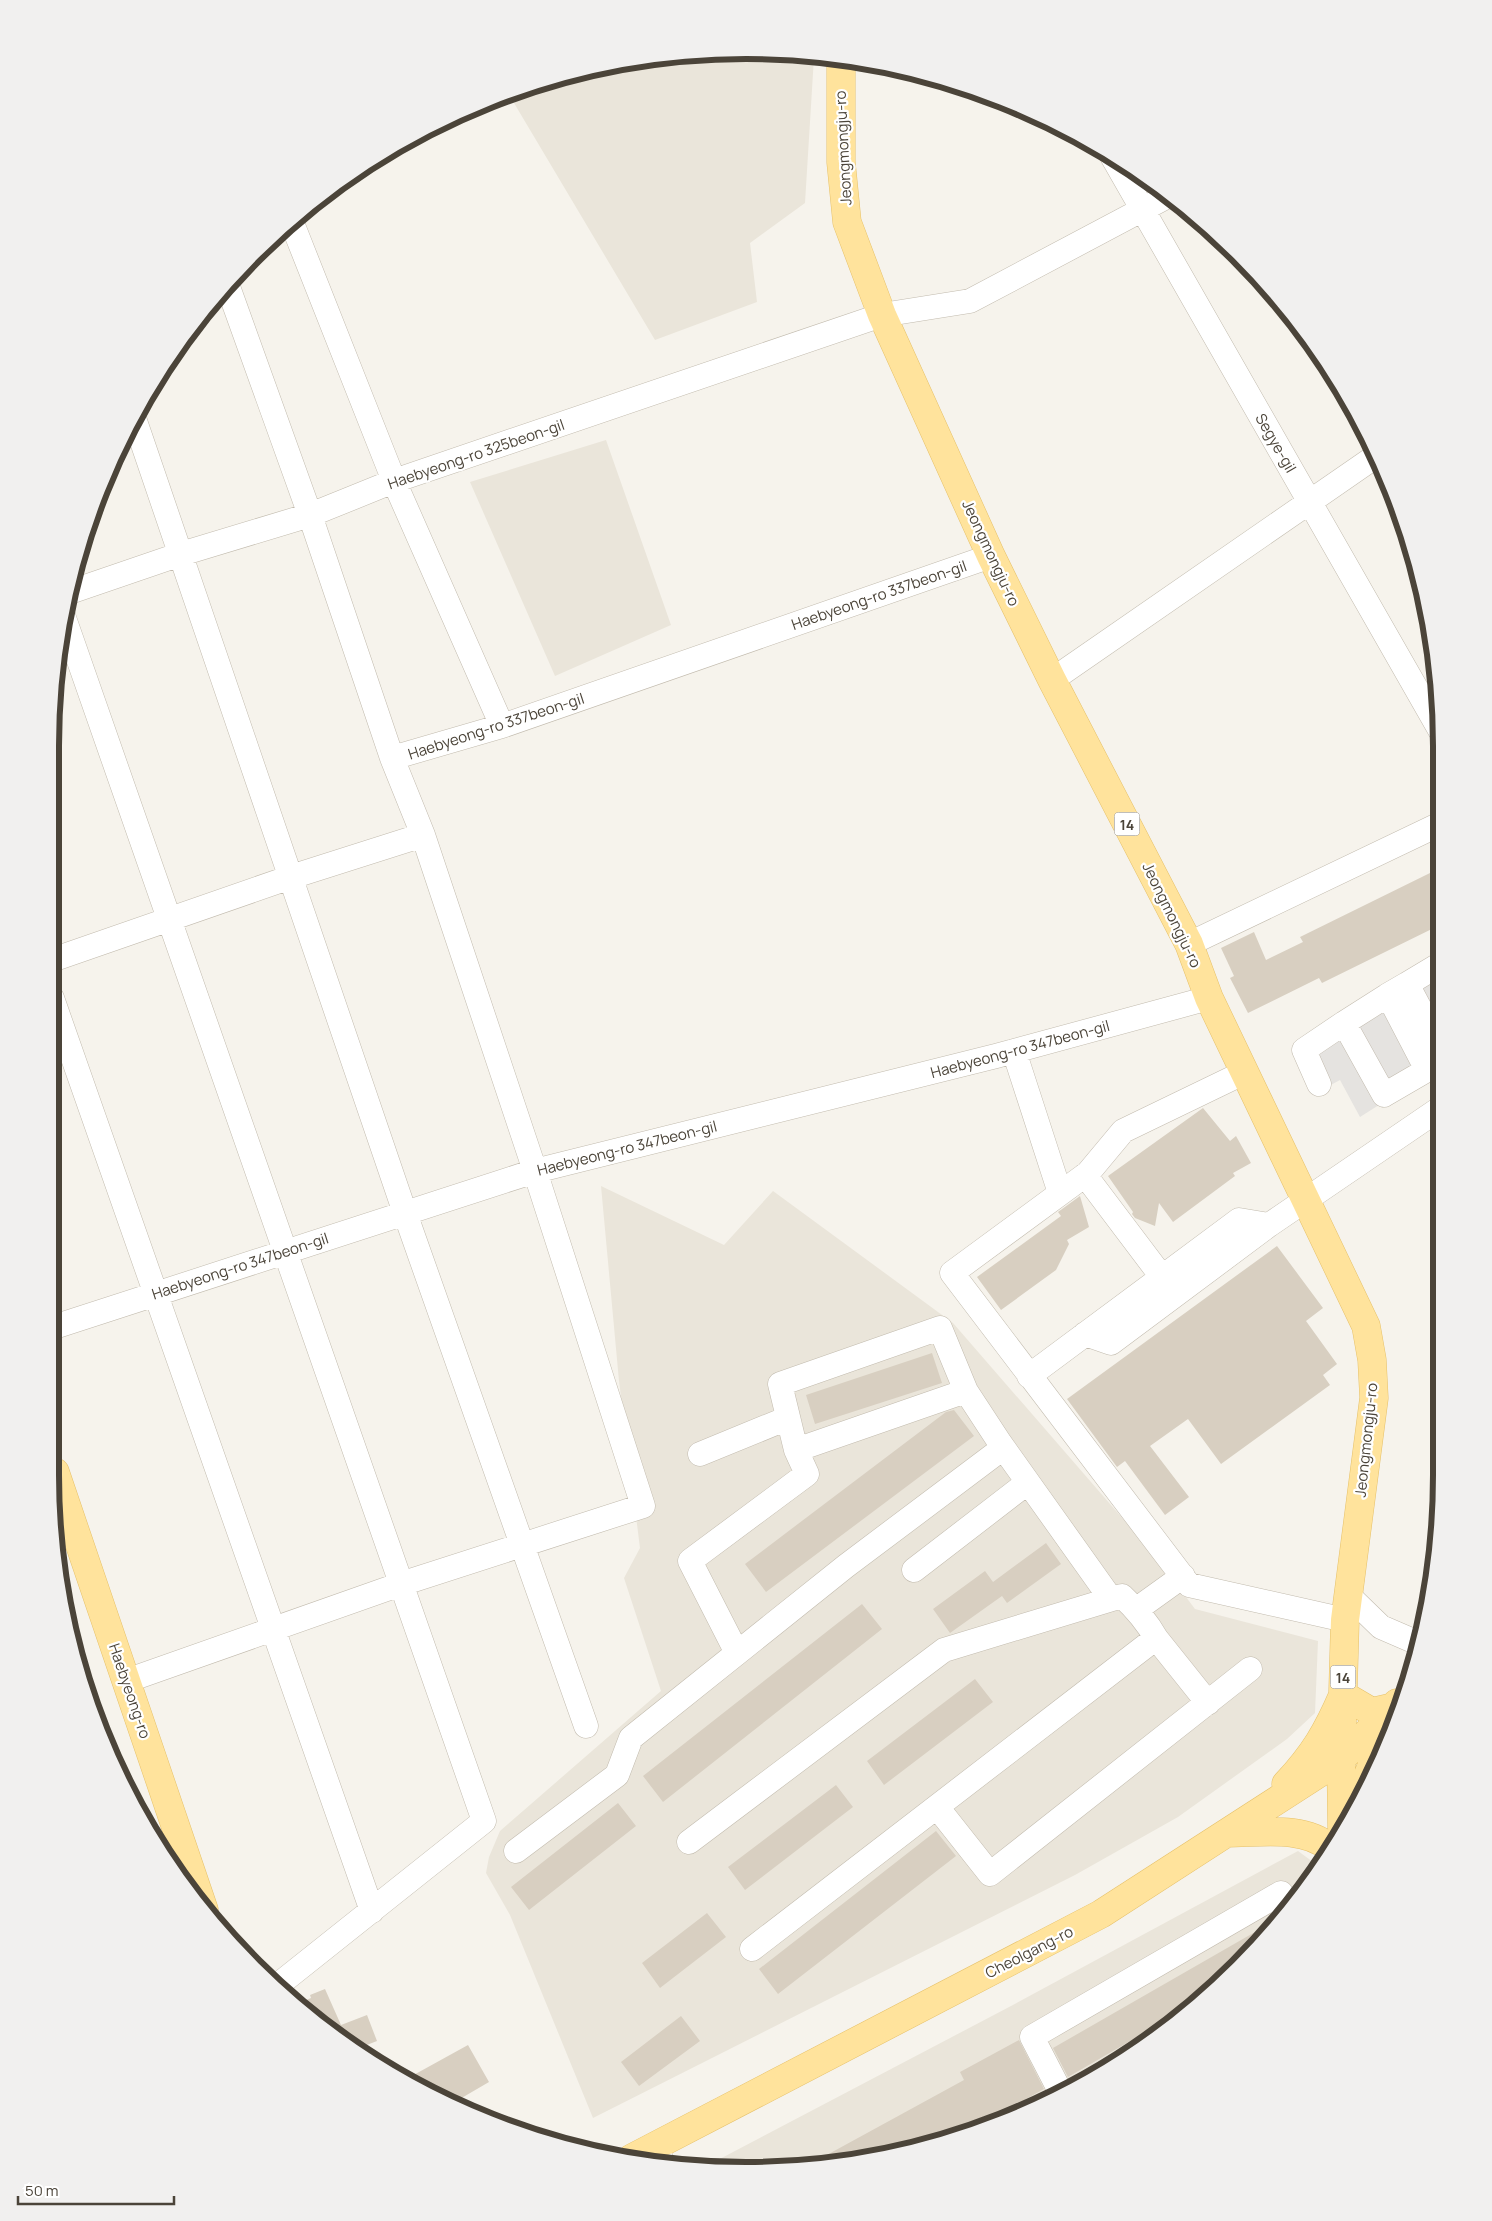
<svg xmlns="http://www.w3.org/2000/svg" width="1492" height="2221" font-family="Manrope,sans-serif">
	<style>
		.residential { fill: #eae5da }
		.parking { fill: #e5e3e0 }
		.building { fill: #d8cfc1 }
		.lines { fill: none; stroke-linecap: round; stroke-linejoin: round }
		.minor-casing { stroke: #c2bbae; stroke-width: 25 }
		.major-casing { stroke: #e6c16a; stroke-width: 29 }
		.minor { stroke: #fff; stroke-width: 24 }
		.major { stroke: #ffe39c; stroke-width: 28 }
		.labels { text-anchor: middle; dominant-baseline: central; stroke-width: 4.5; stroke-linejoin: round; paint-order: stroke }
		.shield { fill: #fff; stroke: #817c74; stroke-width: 1 }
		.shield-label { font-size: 14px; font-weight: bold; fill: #4b4439 }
		.street-label { font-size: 15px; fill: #4b4439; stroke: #fff }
		.rim { fill: none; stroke: #4b4439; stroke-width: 6 }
	</style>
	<rect width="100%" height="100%" fill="#f6f3ec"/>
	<path class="residential" d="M746,50l68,7 -9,146 -55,40 7,59 -102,38 -141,-237 26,-18 70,-22z
		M1307,338l18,21 43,81z
		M606,440l65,185 -116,51 -85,-194z
		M601,1186l123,59 49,-54 180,132 203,234 39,52 123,32 -3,72 -28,26 -109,78 -103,58 -482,243 -83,-203 -24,-42 3,-16 11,-26 161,-140 -37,-113 16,-30 -21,-167z
		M1298,1851l15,11v14l-15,22 -60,69 -144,111 -124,56 -88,24 -165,10 -3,-6 297,-156z"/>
	<path class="parking" d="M1442,952v113l-82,52 -20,-37 -24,13 -21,-46z"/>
	<path class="building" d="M1430,873l12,24v27l-120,59 -3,-5 -71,35 -18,-35 4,-2 -13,-28 33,-16 12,28 37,-18 -3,-5z
		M1203,1108l27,33 6,-5 15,27 -18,10 2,3 -62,46 -14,-19 -4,23 -20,-8 -3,-4 1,-2 -25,-36z
		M1080,1196l9,31 -22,13 2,4 -13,26 -55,40 -24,-33 84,-61 -3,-4z
		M1277,1246l46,62 -17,13 31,43 -14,11 7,10 -109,79 -33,-45 -38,27 39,51 -24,18 -40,-54 -8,6 -50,-68z
		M932,1353l10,30 -127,41 -9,-29z
		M954,1410l20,26 -208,156 -21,-28 201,-152z
		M1046,1543l15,21 -54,39 -5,-7 -52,37 -17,-24 52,-38 8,11z
		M862,1604l20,25 -219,173 -20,-26z
		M975,1679l18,23 -109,83 -17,-24z
		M836,1785l17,22 -108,83 -17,-23z
		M618,1803l18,23 -107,84 -18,-23z
		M936,1831l20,25 -178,138 -19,-25z
		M707,1913l19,24 -66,51 -18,-25z
		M1276,1920l2,2 -40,45 -61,47 -109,63 -15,-29z
		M325,1989l16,36 26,-10 10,26 -18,7 -37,-21 -25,-23 14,-6 -1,-3z
		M681,2016l19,25 -61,45 -18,-24z
		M1019,2040l25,49 -58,32 -2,-5 -52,28 -50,14 -68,4 150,-82 -4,-8z
		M468,2045l21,37 -36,21 -43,-26z"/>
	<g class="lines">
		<defs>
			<path id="minor" d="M1112,156l328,574
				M292,223l102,258 108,245
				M227,284l83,231 82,243
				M134,418l271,795 181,513
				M70,592l111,-38 129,-39 84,-34 488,-166 88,-14 198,-105
				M63,615l421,1206 -206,164
				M1052,680l324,-224
				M1189,944l253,-121
				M52,960l239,-83 132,-42
				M1407,984l35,-21
				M1388,995l-44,28 40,72 43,-25
				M52,998l320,913
				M1442,1050l-35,-66 -19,11 39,75 15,-10
				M1014,1051l46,142
				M1243,1073l-120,58 -35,42 -136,100 237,312 156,35
				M1319,1084l-15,-34 40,-27
				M1085,1175l77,102
				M54,1327l481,-156 461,-115 213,-58
				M1085,1334l26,9 158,-118
				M1029,1376l210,-156 30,5 173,-118
				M966,1391l-170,59 -16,-66 160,-56 26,63 34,52 111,156
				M700,1454l88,-36
				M914,1570l113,-87
				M1347,1594l34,33 37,16
				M1137,1609l46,-33
				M1156,1638l52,65
				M737,1653l-47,-92 117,-87 -11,-24
				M126,1681l275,-97 242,-78 -108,-335 -112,-336 -31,-77 110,-32 489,-170
				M937,1807l53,67 260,-205
				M689,1842l255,-192 178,-54c14,13 25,26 34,42l-404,311
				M516,1851l101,-76 14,-37 215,-172 157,-118
				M1061,2093l-29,-56 249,-144
				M655,2146l8,17"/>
			<path id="major" d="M841,59v103l6,60 35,93 109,241 61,124 137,264 20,54 157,328 6,34 2,38 -29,222 -4,139 1,69
				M55,1472l149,438
				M1286,1784c28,-30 41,-52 57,-89l29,17 22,-5
				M1357,1804l34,-89
				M1227,1833c32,0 77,-8 103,15
				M632,2158l469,-244 240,-155 56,-56"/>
		</defs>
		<use href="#minor" class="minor-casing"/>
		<use href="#major" class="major-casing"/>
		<use href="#minor" class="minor"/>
		<use href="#major" class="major"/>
	</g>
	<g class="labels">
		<g class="shield">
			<rect x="1114.5" y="812.5" width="25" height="23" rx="4"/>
			<rect x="1330.5" y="1665.5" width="25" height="23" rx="4"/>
		</g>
		<g class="shield-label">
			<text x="1127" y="824">14</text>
			<text x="1343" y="1677">14</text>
		</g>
		<g class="street-label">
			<text transform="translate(843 148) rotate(-93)">Jeongmongju-ro</text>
			<text transform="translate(1276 443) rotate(60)">Segye-gil</text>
			<text transform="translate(476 454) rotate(-19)">Haebyeong-ro 325beon-gil</text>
			<text transform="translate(991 553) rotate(65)">Jeongmongju-ro</text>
			<text transform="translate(879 595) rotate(-19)">Haebyeong-ro 337beon-gil</text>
			<text transform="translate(496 726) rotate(-18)">Haebyeong-ro 337beon-gil</text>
			<text transform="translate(1172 915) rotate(64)">Jeongmongju-ro</text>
			<text transform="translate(1020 1049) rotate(-15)">Haebyeong-ro 347beon-gil</text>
			<text transform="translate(627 1148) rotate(-14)">Haebyeong-ro 347beon-gil</text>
			<text transform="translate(240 1266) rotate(-18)">Haebyeong-ro 347beon-gil</text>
			<text transform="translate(1366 1440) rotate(-84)">Jeongmongju-ro</text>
			<text transform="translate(130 1691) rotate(71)">Haebyeong-ro</text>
			<text transform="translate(1029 1952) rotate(-27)">Cheolgang-ro</text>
		</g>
	</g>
	<path d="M0 0H1492V2221H0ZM746 59H746A687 687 0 0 1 1433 746V1475A687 687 0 0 1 746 2162H746A687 687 0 0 1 59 1475V746A687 687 0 0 1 746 59Z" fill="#f1f0ef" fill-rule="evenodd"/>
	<path class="rim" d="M746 59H746A687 687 0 0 1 1433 746V1475A687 687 0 0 1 746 2162H746A687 687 0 0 1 59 1475V746A687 687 0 0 1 746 59Z"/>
	<path d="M18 2196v8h156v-8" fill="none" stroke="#4b4439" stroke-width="2.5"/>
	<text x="25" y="2196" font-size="15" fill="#4b4439" stroke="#ffffff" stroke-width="4" paint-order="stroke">50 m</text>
</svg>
